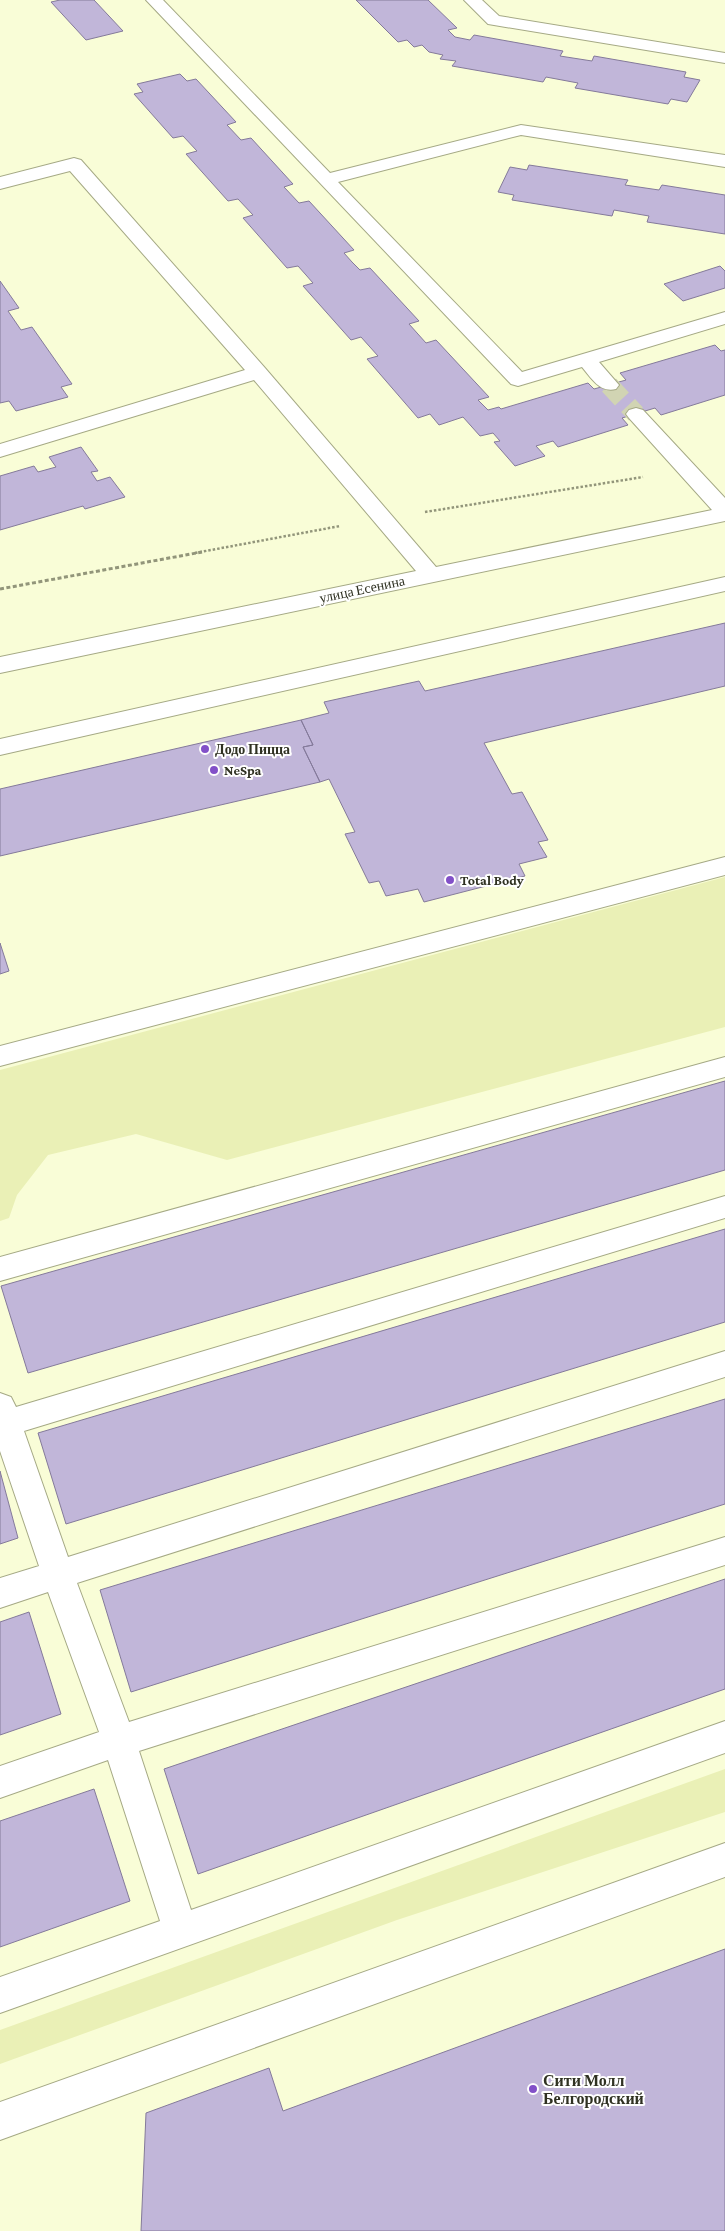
<svg xmlns="http://www.w3.org/2000/svg" width="725" height="2231" font-family="'Crimson Pro',serif">
	<style>
		.green { fill: #eaf0b6 }
		.building { fill: #c1b6d9; stroke: #847a9a }
		.lines { fill: none; stroke-linecap: round; stroke-linejoin: round }
		.minor-tunnel { stroke: #d1d4b3; stroke-width: 19; stroke-dasharray: 19 9; stroke-linecap: butt }
		.minor-casing { stroke: #a5a985; stroke-width: 2 }
		.path-far1 { stroke: #92957a; stroke-width: 2.5; stroke-dasharray: 2.5 2; stroke-linecap: butt }
		.path { stroke: #92957a; stroke-width: 3; stroke-dasharray: 4 2.5; stroke-linecap: butt }
		.minor { fill: #fff; fill-rule: evenodd }
		.poi-dot { fill: #8250c8; stroke: #fff; stroke-width: 2 }
		.labels { text-anchor: middle; dominant-baseline: central; stroke-width: 4; stroke-linejoin: round; paint-order: stroke }
		.street-label { font-size: 14px; fill: #2f3122; stroke: #fff }
		.poi-label { font-size: 14px; font-weight: bold; fill: #2f3122; stroke: #fff; text-anchor: start }
		.near-poi-label { font-size: 16px; font-weight: bold; fill: #2f3122; stroke: #fff; text-anchor: start }
	</style>
	<rect width="100%" height="100%" fill="#f9fdd7"/>
	<path class="green" d="M725,877v150l-498,133 -91,-26 -88,21 -31,40 -8,23 -9,3v-151z
		M725,1769v43l-328,108 -397,144v-34z"/>
	<path class="building" d="M60,0h34l29,31 -37,9 -35,-38z
		M356,0h72l29,28 -9,2 7,7 15,3 4,-5 89,16 -3,5 32,5 2,-5 92,16 -2,5 16,3 -13,22 -16,-3 -3,5 -93,-16 3,-5 -32,-6 -3,5 -91,-16 4,-5 -16,-2 3,-4 -14,-3 -7,-7 -8,2 -7,-7 -9,2z
		M180,74l7,7 9,-2 40,43 -9,3 14,15 10,-2 42,46 -9,3 15,16 10,-2 45,49 -10,3 8,9 8,8 10,-2 49,53 -10,3 17,19 10,-3 53,57 -11,3 10,10 11,-3 2,2 87,-26 6,6 32,-9 -6,-7 95,-28 6,6 4,-1v45l-64,20 -6,-7 -33,10 6,7 -70,22 -5,-6 -17,5 9,10 -30,10 -21,-24 6,-1 -7,-8 -13,3 -17,-19 -24,8 -9,-11 -12,4 -51,-59 11,-3 -17,-19 -10,3 -48,-54 10,-3 -7,-8 -8,-9 -11,2 -44,-50 10,-3 -15,-16 -10,2 -42,-47 11,-3 -14,-15 -10,2 -39,-44 9,-2 -6,-8z
		M529,165l99,15 -3,5 34,5 3,-5 63,10v39l-78,-12 2,-6 -35,-6 -2,6 -100,-16 2,-5 -16,-3 12,-25 17,3z
		M720,266l5,5v17l-42,13 -19,-17z
		M0,281l19,27 -11,3 13,19 11,-3 40,57 -11,3 7,10 -52,14 -7,-10 -9,2z
		M81,447l17,24 -7,1 6,9 13,-4 15,20 -40,12 -2,-3 -83,24v-54l34,-10 4,6 18,-5 -7,-10z
		M725,623v63l-241,57 28,51 10,-2 26,48 -10,2 9,15 -28,7 6,12 -101,26 -6,-13 -32,7 -7,-15 -10,2 -24,-49 10,-2 -26,-53 -9,3 -17,-35 10,-2 -12,-25 28,-7 -5,-11 95,-21 6,10z
		M301,720l12,25 -10,2 17,35 -320,74v-67z
		M0,943l9,28 -9,3z
		M725,1081v89l-697,203 -27,-87z
		M725,1229v93l-659,202 -28,-91z
		M725,1399v105l-594,188 -31,-102z
		M0,1471l18,67 -18,6z
		M725,1579v110l-527,185 -34,-105z
		M29,1612l32,102 -61,21v-113z
		M94,1789l36,112 -130,46v-126z
		M725,1949v282h-584l5,-118 123,-45 14,43z"/>
	<g class="lines">
		<path class="minor-tunnel" d="M609,385l27,29"/>
		<defs>
			<path id="minor" d="M146,0h17l167,173 191,-48 204,30v12l-204,-32 -183,47 184,190 203,-60v12l-126,38 20,23 -3,4c-16,4 -24,-10 -34,-22l-64,19 -7,-2z
				M464,0h18l17,16 226,37v10l-231,-38 -6,-1z
				M74,158l7,2 184,208 171,199 276,-57 -83,-92 -3,-4 3,-4 7,-2 7,2 82,88v23l-725,152v-16l416,-86 -162,-191 -254,77v-13l245,-74 -175,-199 -70,18v-12z
				M725,577v14l-725,164v-16z
				M725,857v18l-725,191v-20z
				M725,1057v20l-725,204v-24z
				M725,1196v22l-701,213 44,126 657,-206v26l-648,206 52,139 596,-185v28l-586,186 52,159 534,-189v32l-725,260v-36l160,-56 -52,-161 -108,38v-32l99,-34 -51,-140 -48,16v-30l39,-12 -39,-115v-58l11,4 5,10z
				M725,1843v34l-725,263v-38z"/>
		</defs>
		<use href="#minor" class="minor-casing"/>
		<path class="path-far1" d="M425,512l218,-35
			M195,553l145,-27"/>
		<path class="path" d="M0,589l202,-37"/>
		<use href="#minor" class="minor"/>
	</g>
	<g class="poi-dot">
		<circle cx="205" cy="749" r="5"/>
		<circle cx="214" cy="770" r="5"/>
		<circle cx="450" cy="880" r="5"/>
		<circle cx="533" cy="2089" r="5"/>
	</g>
	<g class="labels">
		<g class="street-label">
			<text transform="translate(362 589) rotate(-12)">улица Есенина</text>
		</g>
		<g class="poi-label">
			<text x="215" y="749">Додо Пицца</text>
			<text x="224" y="770">NeSpa</text>
			<text x="460" y="880">Total Body</text>
		</g>
		<g class="near-poi-label">
			<text x="543" y="2080">Сити Молл<tspan x="543" dy="18">Белгородский</tspan></text>
		</g>
	</g>
</svg>
